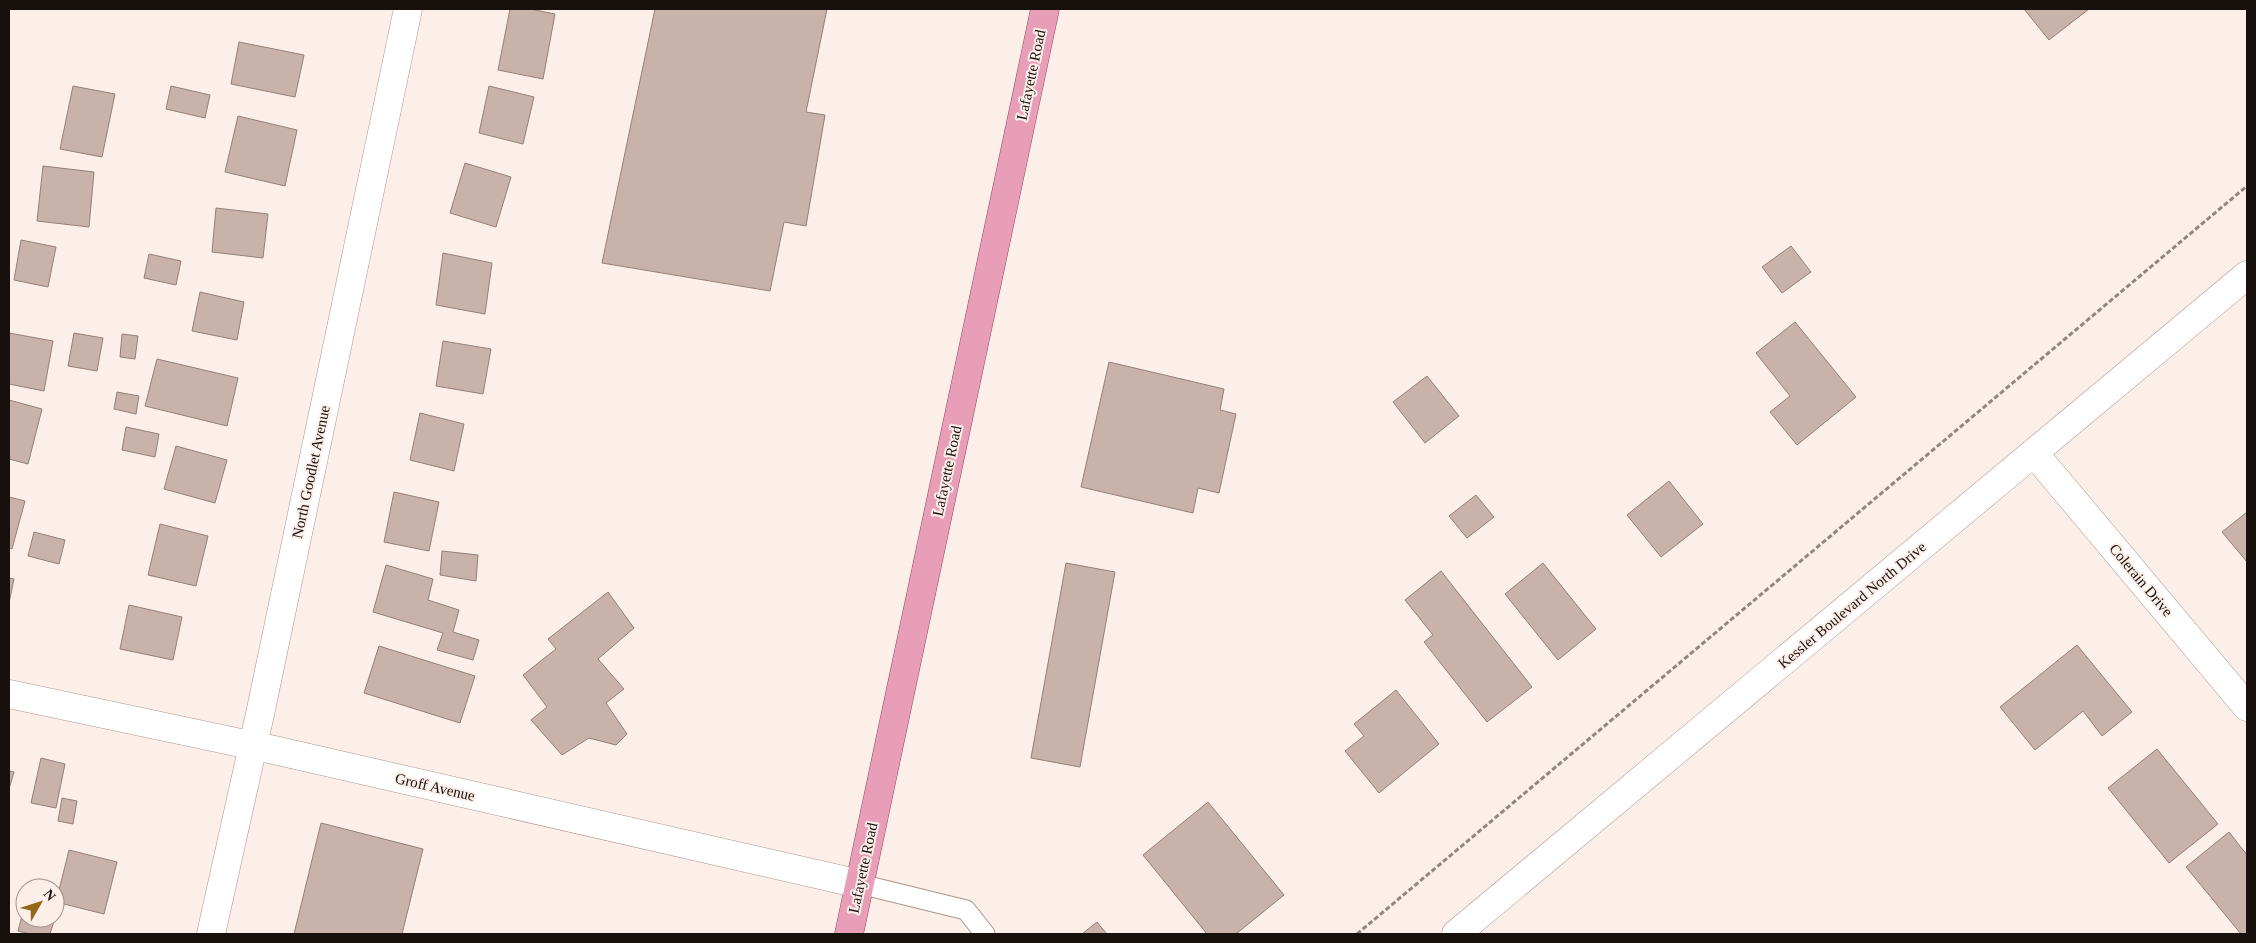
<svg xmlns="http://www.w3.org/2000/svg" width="2256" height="943" font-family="'Times New Roman',serif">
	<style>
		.building { fill: #c8b2a9; stroke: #948077 }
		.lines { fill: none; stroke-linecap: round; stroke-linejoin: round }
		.lane-casing { stroke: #ac968e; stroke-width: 21 }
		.street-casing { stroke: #ac968e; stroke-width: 29 }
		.secondary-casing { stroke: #ac968e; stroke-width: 29 }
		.primary-casing { stroke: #96435c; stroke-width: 29 }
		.path { stroke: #918682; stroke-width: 3; stroke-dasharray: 5 2.5; stroke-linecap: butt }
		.lane { stroke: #fff; stroke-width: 19 }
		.street { stroke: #fff; stroke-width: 28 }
		.secondary { stroke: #fff; stroke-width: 28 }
		.primary { stroke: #e99eb7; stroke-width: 28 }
		.labels { text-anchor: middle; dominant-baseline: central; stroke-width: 4; stroke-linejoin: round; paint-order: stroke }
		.street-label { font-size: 15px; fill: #18100d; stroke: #fceee9 }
	</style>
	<rect width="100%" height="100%" fill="#fceee9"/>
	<path class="building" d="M510,9h20l25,5 -12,65 -45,-9z
		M655,9h172l-21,103 19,3 -19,111 -22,-4 -14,69 -168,-28z
		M2024,9h65l-40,31z
		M239,42l65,13 -9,42 -64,-13z
		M73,86l42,8 -13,63 -42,-8z
		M171,86l39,9 -5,23 -39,-9z
		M489,86l45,11 -11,47 -44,-11z
		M238,116l59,14 -12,56 -60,-14z
		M465,163l46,14 -15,50 -46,-14z
		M43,166l51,6 -5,55 -52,-6z
		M216,208l52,6 -5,44 -51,-6z
		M21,240l35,7 -8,40 -34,-7z
		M1791,246l20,26 -29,21 -20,-26z
		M443,253l49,10 -7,51 -49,-9z
		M149,254l32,7 -5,24 -32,-7z
		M200,292l44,10 -7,38 -45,-9z
		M1795,322l61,75 -59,48 -27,-33 20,-16 -34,-43z
		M9,333l44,8 -9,50 -35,-7z
		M74,333l29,5 -6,33 -29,-5z
		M122,334l16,2 -3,23 -15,-2z
		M443,341l48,8 -8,45 -47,-8z
		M157,359l81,19 -11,48 -82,-20z
		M1109,362l115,27 -4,21 16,4 -17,79 -21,-5 -5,25 -112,-26z
		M1427,376l32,40 -34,27 -32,-41z
		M117,392l22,4 -3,18 -22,-5z
		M9,400l33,9 -14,55 -19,-5z
		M420,413l44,11 -10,47 -44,-11z
		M126,427l33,7 -4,23 -33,-7z
		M176,446l51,14 -12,43 -51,-14z
		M1669,481l34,43 -42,33 -34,-42z
		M394,492l45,10 -10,49 -45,-9z
		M1476,495l18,22 -27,21 -18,-22z
		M9,497l16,4 -13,48 -3,-1z
		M2247,512v50l-25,-30z
		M160,524l48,12 -12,50 -48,-11z
		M34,532l31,8 -6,24 -31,-8z
		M442,551l36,4 -2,26 -36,-6z
		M1066,563l49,9 -35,195 -49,-9z
		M1543,563l53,66 -38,31 -53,-66z
		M386,565l47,14 -5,21 31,10 -6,22 26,8 -6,20 -36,-10 6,-17 -70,-21z
		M1441,571l91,116 -45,35 -63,-80 9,-7 -28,-35z
		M9,578l5,1 -5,24z
		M608,592l26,36 -36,31 26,30 -18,14 21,31 -11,11 -27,-7 -27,17 -31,-35 16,-13 -24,-32 33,-26 -8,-10z
		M129,605l53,12 -9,43 -53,-11z
		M2077,645l55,67 -30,24 -19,-25 -48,39 -35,-43z
		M379,646l96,30 -15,47 -96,-30z
		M1396,690l43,54 -60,49 -34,-42 19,-15 -10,-12z
		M2157,749l61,75 -49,39 -61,-75z
		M41,758l24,6 -9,44 -25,-5z
		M9,771l5,1 -5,17z
		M62,798l15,3 -4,23 -15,-3z
		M1208,802l76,93 -48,39h-29l-64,-79z
		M321,823l102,26 -21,85h-108z
		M2229,832l18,23v79h-6l-55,-67z
		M69,850l48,12 -13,52 -48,-12z
		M24,908l1,10h30l-5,16h-20l-12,-3z
		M1097,922l10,12h-25z"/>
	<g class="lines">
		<defs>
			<path id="lane" d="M860,884l106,26 19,24"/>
			<path id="street" d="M2034,453l213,254
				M9,694l265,56 586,134
				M211,934l49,-220 148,-705"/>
			<path id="secondary" d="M1456,934l791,-659"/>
			<path id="primary" d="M849,934l196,-925"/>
		</defs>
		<use href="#lane" class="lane-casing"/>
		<use href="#street" class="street-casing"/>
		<use href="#secondary" class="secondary-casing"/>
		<use href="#primary" class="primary-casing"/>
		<path class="path" d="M1357,934l890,-748"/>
		<use href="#lane" class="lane"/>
		<use href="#street" class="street"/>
		<use href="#secondary" class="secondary"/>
		<use href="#primary" class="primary"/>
	</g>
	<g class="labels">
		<g class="street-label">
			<text transform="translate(1031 75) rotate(-78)">Lafayette Road</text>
			<text transform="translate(947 471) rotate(-78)">Lafayette Road</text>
			<text transform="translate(311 472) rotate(-78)">North Goodlet Avenue</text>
			<text transform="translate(2141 580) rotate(50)">Colerain Drive</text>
			<text transform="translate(1852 605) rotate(-40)">Kessler Boulevard North Drive</text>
			<text transform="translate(435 787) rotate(13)">Groff Avenue</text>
			<text transform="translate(863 868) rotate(-78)">Lafayette Road</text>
		</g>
	</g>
	<rect width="2256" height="943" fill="none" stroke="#18100d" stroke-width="20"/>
	<g transform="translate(40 903) rotate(51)"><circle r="24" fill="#fceee9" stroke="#a19591"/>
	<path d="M0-4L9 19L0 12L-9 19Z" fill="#956916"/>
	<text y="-8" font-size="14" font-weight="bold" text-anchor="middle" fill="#18100d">N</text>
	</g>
</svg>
